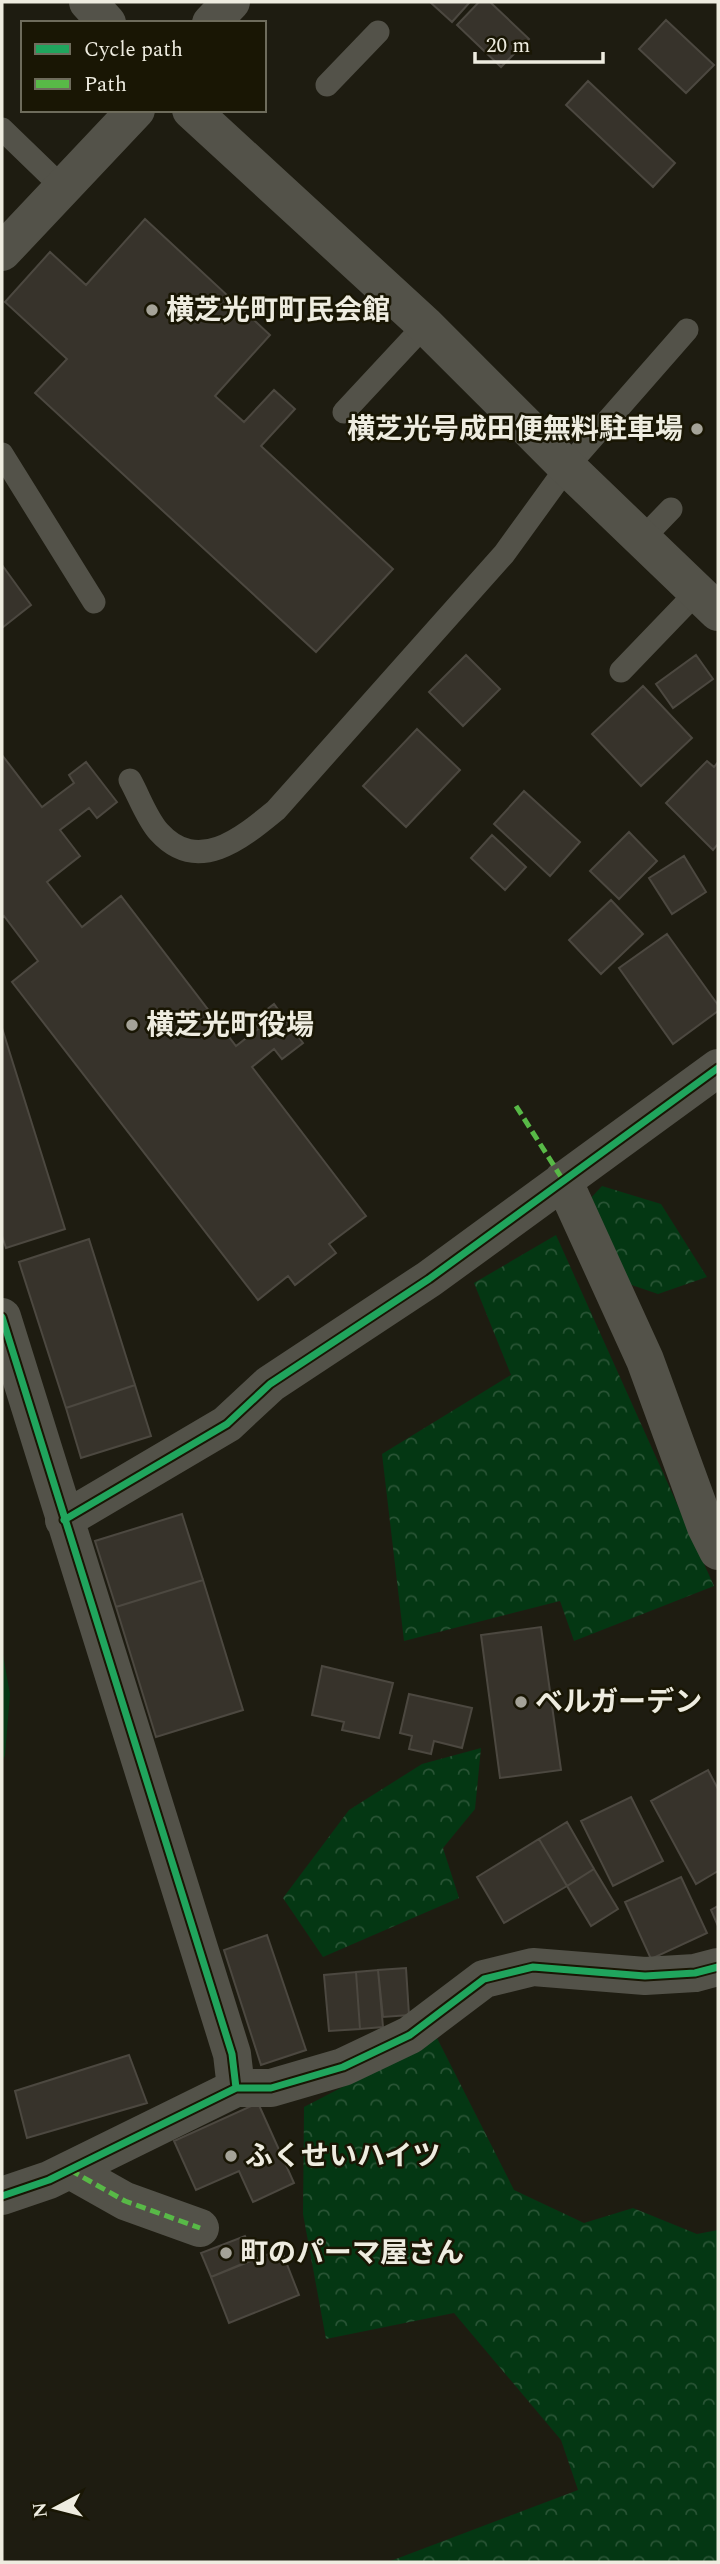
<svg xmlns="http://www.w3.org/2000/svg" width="720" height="2564" font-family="Spectral,'Noto Sans JP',serif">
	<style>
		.grass { fill: #043713 }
		.forest { fill: url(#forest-crowns) }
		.building { fill: #37332b; stroke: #4c4840; stroke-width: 2 }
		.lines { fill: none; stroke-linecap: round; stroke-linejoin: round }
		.service { stroke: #535249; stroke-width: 23 }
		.minor { stroke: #535249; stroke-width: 38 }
		.tertiary { stroke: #535249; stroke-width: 38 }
		.quiet { stroke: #58b947; stroke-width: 5; stroke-dasharray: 10 5; stroke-linecap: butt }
		.cycleway-casing { stroke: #191604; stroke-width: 11 }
		.cycleway { stroke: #20a55d; stroke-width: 7 }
		.poi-dot { fill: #a5a398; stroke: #191604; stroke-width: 2.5 }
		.labels { text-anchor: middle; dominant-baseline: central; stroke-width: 5; stroke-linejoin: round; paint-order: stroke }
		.poi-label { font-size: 28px; font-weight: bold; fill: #eeece0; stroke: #191604; text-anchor: start }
	</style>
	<defs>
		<pattern id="forest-crowns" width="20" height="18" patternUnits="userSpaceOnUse" patternTransform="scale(1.75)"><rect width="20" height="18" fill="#043713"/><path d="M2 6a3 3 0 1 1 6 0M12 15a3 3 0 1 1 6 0" fill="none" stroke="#295435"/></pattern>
	</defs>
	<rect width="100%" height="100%" fill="#1e1c11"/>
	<path class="grass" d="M2,1649l8,45 -5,62 -3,5z"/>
	<path class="forest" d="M602,1186l59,18 46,73 -49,17 -41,-14 -28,-80z
		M556,1235l158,351 -140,55 -14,-40 -156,40 -22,-187 129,-79 -37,-92z
		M481,1748l-6,61 -32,39 16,50 -136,59 -40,-59 66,-88 73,-46z
		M437,2038l77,152 70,33 49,-15 64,26 21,-4v332h-330l190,-72 -17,-50 -107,-127 -128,26 -23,-125 1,-107z"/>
	<path class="building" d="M430,2h40l-18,20z
		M479,2h11l39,37 -28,28 -44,-42z
		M666,20l48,45 -28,28 -47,-44z
		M588,81l87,82 -22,24 -87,-82z
		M145,219l125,116 -55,61 29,26 30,-32 21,19 -34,37 132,123 -77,83 -281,-259 32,-34 -62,-57 45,-50 36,33z
		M2,565l29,40 -29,23z
		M466,655l34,34 -37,37 -34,-34z
		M696,655l17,24 -40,29 -17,-24z
		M643,686l49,52 -51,48 -49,-52z
		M417,729l43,41 -54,57 -43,-41z
		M2,755l40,52 32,-24 -5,-8 17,-13 31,40 -20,16 -8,-10 -29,22 20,26 -33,26 35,45 39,-31 115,150 22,-17 -6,-8 22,-17 29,39 -21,16 -8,-10 -22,18 114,149 -37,28 7,9 -41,32 -7,-9 -30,24 -246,-318 26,-21 -34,-45 -2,2z
		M707,761l7,6 4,-5v82l-5,6 -47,-47z
		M524,791l56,51 -30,34 -56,-52z
		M629,832l28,29 -38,38 -29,-28z
		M492,835l34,32 -21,23 -34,-32z
		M684,856l22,36 -34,22 -23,-36z
		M611,900l32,34 -42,40 -32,-34z
		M667,934l51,71v6l-45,33 -54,-76z
		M2,1028l63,201 -59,19 -4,-12z
		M89,1239l46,146 -69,23 -47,-146z
		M135,1385l16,51 -70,22 -15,-50z
		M182,1514l21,66 -87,27 -21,-66z
		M203,1580l40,130 -87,27 -40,-130z
		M541,1627l20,143 -61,8 -19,-143z
		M322,1666l71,17 -14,55 -37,-8 2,-8 -32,-7z
		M409,1694l63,14 -10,40 -28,-7 -3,13 -22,-5 3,-13 -12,-3z
		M708,1770l10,19v82l-22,13 -45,-83z
		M631,1797l32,64 -50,25 -32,-65z
		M567,1822l27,47 -27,17 -28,-47z
		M539,1839l28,47 -63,37 -27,-46z
		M594,1869l24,40 -27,17 -24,-40z
		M681,1877l26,56 -56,26 -26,-57z
		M718,1906v20l-7,-16z
		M267,1935l39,115 -45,15 -37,-115z
		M406,1968l3,47 -26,2 -5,-47z
		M378,1970l5,57 -23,2 -4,-57z
		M356,1972l4,57 -31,2 -5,-56z
		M129,2055l18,48 -120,35 -12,-47z
		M258,2103l36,80 -41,19 -14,-31 -43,19 -22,-49z
		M245,2236l9,23 -43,18 -10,-24z
		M281,2249l18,46 -70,28 -18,-46z"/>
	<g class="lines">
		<path class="service" d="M327,85l51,-53
			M2,129l60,58
			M344,412l81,-87
			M2,454l92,148
			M642,539l29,-30
			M621,671l76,-79
			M130,780c9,16 17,39 29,52 39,43 83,6 117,-22l228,-256 63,-87 120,-137"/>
		<path class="minor" d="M563,1180l82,180 61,167 12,24
			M2,1317l230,737 4,34
			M64,1520l163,-96 43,-40 159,-105 289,-211
			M70,2170l55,31 75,27
			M2,2196l47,-16 187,-92h35l72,-21 67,-32 74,-56 49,-12 112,9 50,-3 23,-6"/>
		<path class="tertiary" d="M88,2l19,21
			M211,23l20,-21
			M191,110l234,215 142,142 151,145
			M2,252l134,-142"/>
		<path class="quiet" d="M516,1106l47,74
			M70,2170l55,31 75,27"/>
		<defs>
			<path id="cycleway" d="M2,1317l230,737 4,34
				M64,1520l163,-96 43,-40 159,-105 289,-211
				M2,2196l47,-16 187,-92h35l72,-21 67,-32 74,-56 49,-12 112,9 50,-3 23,-6"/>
		</defs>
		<use href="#cycleway" class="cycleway-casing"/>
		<use href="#cycleway" class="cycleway"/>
	</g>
	<g class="poi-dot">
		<circle cx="152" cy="310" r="7"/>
		<circle cx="697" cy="429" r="7"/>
		<circle cx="132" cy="1025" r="7"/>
		<circle cx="521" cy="1702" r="7"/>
		<circle cx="231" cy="2156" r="7"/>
		<circle cx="226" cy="2253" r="7"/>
	</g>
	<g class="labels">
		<g class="poi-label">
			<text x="166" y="310">横芝光町町民会館</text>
			<text x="683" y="429" text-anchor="end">横芝光号成田便無料駐車場</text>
			<text x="146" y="1025">横芝光町役場</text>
			<text x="535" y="1702">ベルガーデン</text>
			<text x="245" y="2156">ふくせいハイツ</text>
			<text x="240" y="2253">町のパーマ屋さん</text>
		</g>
	</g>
	<rect width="720" height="2564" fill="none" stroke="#eeece0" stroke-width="7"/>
	<rect x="21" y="21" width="245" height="91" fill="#191604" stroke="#6e6c5c" stroke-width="2"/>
	<rect x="35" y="44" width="35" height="10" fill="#20a55d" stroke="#6e6c5c" stroke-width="2"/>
	<text x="84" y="56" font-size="21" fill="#eeece0">Cycle path</text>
	<rect x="35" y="79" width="35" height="10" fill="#58b947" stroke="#6e6c5c" stroke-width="2"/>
	<text x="84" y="91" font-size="21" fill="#eeece0">Path</text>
	<g transform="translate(56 2508) rotate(263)" stroke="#191604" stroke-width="5" paint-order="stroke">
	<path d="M0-5L12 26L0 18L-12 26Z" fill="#eeece0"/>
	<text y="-10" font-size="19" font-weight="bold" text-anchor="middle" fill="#eeece0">N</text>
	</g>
	<path d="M475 52v10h128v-10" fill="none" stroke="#eeece0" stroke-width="3.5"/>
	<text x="486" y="52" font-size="21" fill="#eeece0" stroke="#191604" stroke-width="5" paint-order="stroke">20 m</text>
</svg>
